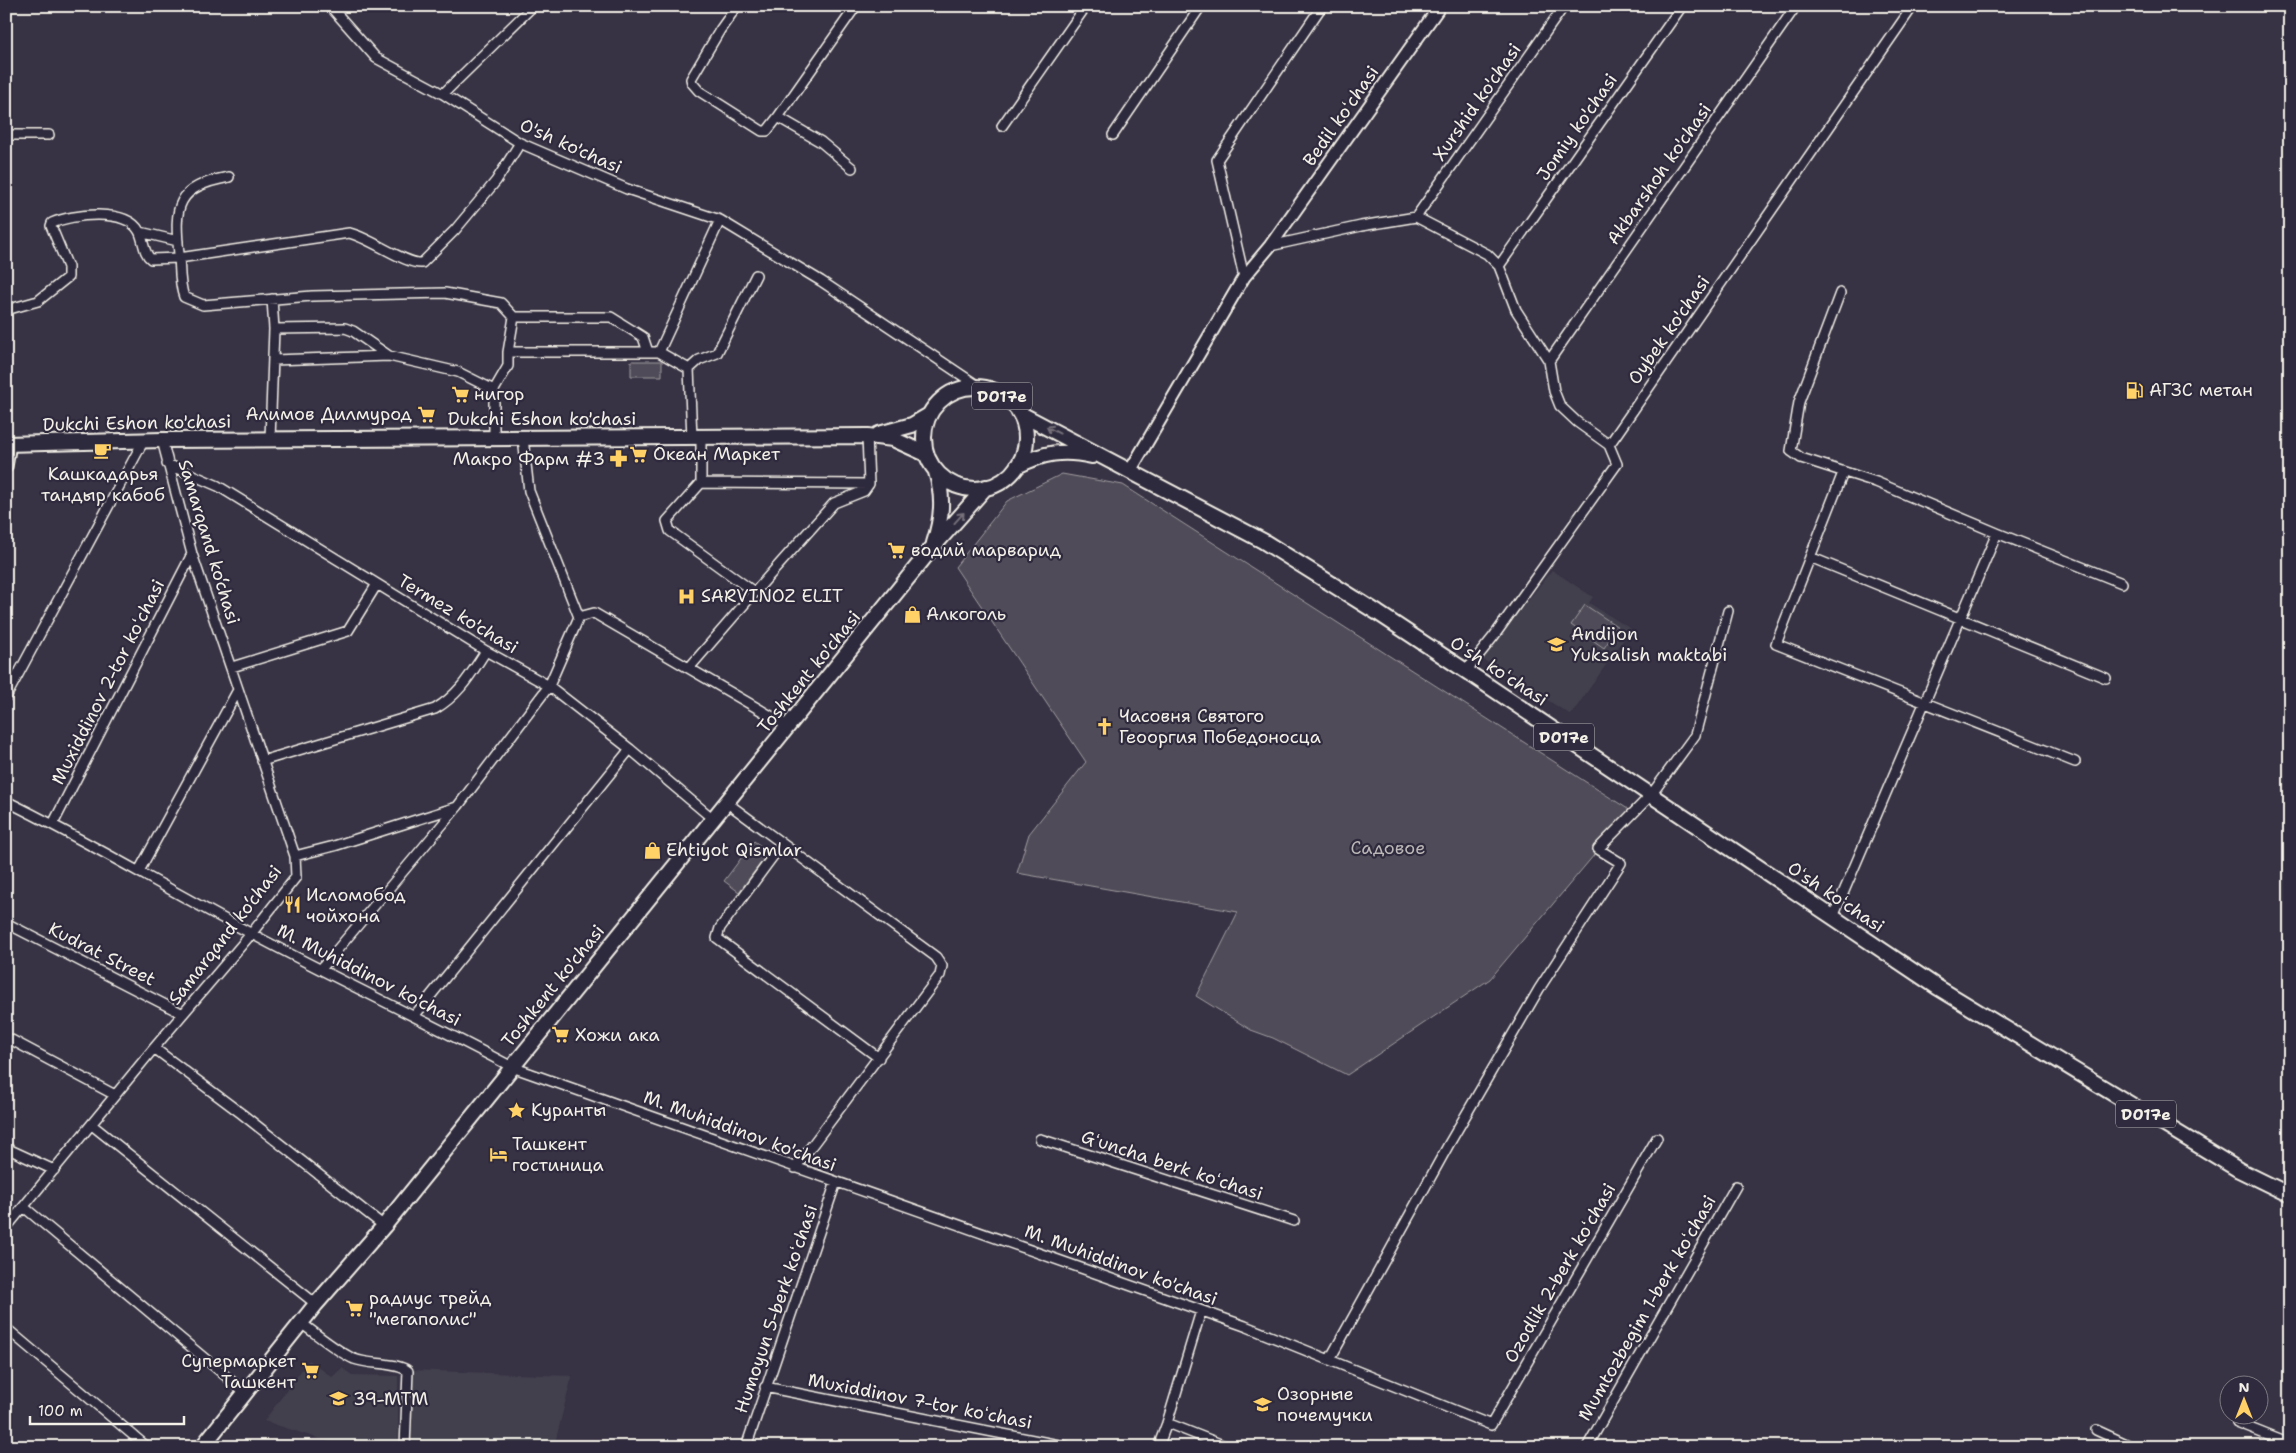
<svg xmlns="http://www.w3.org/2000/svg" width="2296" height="1453" font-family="'Shantell Sans',sans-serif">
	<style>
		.built { fill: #433f4e }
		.green { fill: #504b59; stroke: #a29ea0 }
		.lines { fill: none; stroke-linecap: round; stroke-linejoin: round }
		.street-casing { stroke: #f4f1e8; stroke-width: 12 }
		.secondary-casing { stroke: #f4f1e8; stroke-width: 15 }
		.primary-casing { stroke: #f4f1e8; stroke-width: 18 }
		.street { stroke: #2f2a3d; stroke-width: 9 }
		.secondary { stroke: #2f2a3d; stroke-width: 11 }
		.primary { stroke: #2f2a3d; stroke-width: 14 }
		.oneway { stroke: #747079 }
		.labels { text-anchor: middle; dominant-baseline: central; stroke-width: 4.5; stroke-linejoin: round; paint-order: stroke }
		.shield { fill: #2f2a3d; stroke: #b9b5b5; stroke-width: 1 }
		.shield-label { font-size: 16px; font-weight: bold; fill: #f4f1e8 }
		.street-label { font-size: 18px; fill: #f4f1e8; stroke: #2f2a3d }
		.poi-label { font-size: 18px; fill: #f4f1e8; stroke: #2f2a3d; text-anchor: start }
		.park-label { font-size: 18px; fill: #bbb7b6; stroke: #2f2a3d }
	</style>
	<rect width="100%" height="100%" fill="#373244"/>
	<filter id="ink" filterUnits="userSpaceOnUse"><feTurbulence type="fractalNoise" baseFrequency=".02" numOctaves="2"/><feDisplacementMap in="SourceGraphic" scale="10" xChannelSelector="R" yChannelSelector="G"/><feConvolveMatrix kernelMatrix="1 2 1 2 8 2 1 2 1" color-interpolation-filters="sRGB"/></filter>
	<g filter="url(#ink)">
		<path class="built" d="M1552,570l41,27 -4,6 42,26 -60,86 -89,-56z
			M309,1360l23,17 10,-9 10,7 46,1v71h-53l-81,-26z
			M411,1370l161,6 -18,71h-146z"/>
		<path class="green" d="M631,361h31v15h-31z
			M1062,474l61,11 508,326 -141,168 -143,96 -74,-37 -22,-8 -55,-34 42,-84 -221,-39 12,-39 57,-72 -131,-195 52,-66z
			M1585,605l33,22 -14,21 -33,-23z
			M754,841l15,11 -30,40 -15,-11z"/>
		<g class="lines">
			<defs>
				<path id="street" d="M330,6l46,52 67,36 77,49 107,46 93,31 101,61 160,107
					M737,6l-17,24 -29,49 1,4 7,8 63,40h5l11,-14
					M443,94l90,-88
					M1002,126l84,-120
					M6,135h43
					M1113,135l88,-129
					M852,168l-31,-26 -43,-25 78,-111
					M229,177c-53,10 -55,28 -50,77 1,14 0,30 5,43l19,8 109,-9 133,-3 56,10 13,14 -6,35v14l-14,24v48
					M1416,217l148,-211
					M140,232l38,9
					M1270,246l91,-20 55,-9 71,37 12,12 17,44 33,51 5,30 6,15 17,16 32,23
					M1499,266l183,-260
					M1244,277l-27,-117 105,-154
					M6,310l32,-9 30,-24v-10l-17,-41 1,-3c21,-9 74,-15 87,8 5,9 4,22 12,28l28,-1 170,-25c20,4 57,32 73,30l33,-33 41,-49 24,-38
					M514,317h97l32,20 5,15
					M274,329l71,-1 8,3 36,25
					M508,352h151l30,17 3,68
					M659,352l61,-132
					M273,360l116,-4 69,16 36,18
					M1549,361l247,-355
					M689,369l10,-9 18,-7 39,-78
					M701,437v46l-34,38 3,10 84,61
					M523,438l6,53 50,126
					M270,439l4,-110 -2,-30
					M167,464l51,22 268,165 63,35 81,63 83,70
					M1843,473l-67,171 299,118
					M701,483l168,1
					M1997,533l125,50
					M1810,557l296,121
					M232,667l116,-36 29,-47
					M689,668l79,-91 66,-74 30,-12 5,-7 -2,-48
					M1466,671l28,-35 123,-172 -8,-19 304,-439
					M6,697l138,-257
					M262,761l173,-52c25,-15 35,-34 51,-58
					M6,801c84,41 164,90 246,133 86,46 174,87 260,133l733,259 246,99 166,-287
					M726,802l210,155 6,9 -2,9 -145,193
					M53,824l139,-270
					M782,844l-62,84 -3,10 162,120
					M295,856l39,-10 123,-39
					M139,871l99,-181
					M1833,917l164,-384 -121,-51 -75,-24 -10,-7 8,-49 41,-109
					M6,923l177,91
					M321,969l137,-163 91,-120 30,-69 15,-4 194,113
					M415,1015l215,-266
					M6,1037l109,58
					M154,1048l88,66 142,112
					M92,1125l224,179
					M1040,1139l254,82
					M6,1148l48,22
					M25,1208l221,185
					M6,1228l148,-180 97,-114 45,-57 -1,-21 -103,-302 -30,-114
					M301,1323c17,12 35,28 53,36 16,6 42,3 54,12l-3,76
					M6,1328l141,119
					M1330,1359l119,-215 90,-155 82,-126 -23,-14 53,-54 44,-60 33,-124
					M765,1387l304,60
					M1167,1423l61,24
					M2237,1423l53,21
					M2096,1430l37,17
					M746,1447l90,-265
					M1158,1447l9,-24 34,-112
					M1587,1447l149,-261"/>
				<path id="secondary" d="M6,467l4,-23
					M1130,471l114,-194 26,-31 170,-240"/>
				<path id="primary" d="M924 438a51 51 0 1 1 102 0a51 51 0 1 1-102 0Z
					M1019,413l244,128 115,72 100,66 459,308 302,183 51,25
					M879,434l33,-9 17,-10
					M6,444l156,-4 706,-4 25,3 33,15
					M1017,466c26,-13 46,-17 75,-10
					M934,543c8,-25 10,-46 2,-71
					M202,1447l114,-143 68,-78 548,-678 54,-61"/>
			</defs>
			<use href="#street" class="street-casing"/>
			<use href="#secondary" class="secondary-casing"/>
			<use href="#primary" class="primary-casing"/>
			<use href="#street" class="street"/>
			<use href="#secondary" class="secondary"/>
			<use href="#primary" class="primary"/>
		</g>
		<defs><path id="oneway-shaft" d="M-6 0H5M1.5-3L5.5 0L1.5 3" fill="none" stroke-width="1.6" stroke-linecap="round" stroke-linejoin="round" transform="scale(1.25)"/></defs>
		<g class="oneway">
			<use href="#oneway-shaft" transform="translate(1053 430) rotate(-152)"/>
			<use href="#oneway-shaft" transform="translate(959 518) rotate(-48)"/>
		</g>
	</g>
	<defs>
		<symbol id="fuel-bare" viewBox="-9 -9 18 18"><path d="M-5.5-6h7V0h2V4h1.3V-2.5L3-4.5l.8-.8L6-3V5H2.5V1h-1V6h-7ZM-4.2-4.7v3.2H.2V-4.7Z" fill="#ffd166" stroke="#2f2a3d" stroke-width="2.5" paint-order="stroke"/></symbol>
		<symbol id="supermarket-bare" viewBox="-9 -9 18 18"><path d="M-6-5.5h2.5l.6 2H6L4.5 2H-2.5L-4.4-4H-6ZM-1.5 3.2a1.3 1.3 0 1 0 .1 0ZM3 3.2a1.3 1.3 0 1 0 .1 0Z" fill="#ffd166" stroke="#2f2a3d" stroke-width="2.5" paint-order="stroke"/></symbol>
		<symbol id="cafe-bare" viewBox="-9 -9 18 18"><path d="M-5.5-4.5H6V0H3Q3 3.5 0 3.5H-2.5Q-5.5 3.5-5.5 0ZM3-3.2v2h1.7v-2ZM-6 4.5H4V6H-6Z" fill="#ffd166" stroke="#2f2a3d" stroke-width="2.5" paint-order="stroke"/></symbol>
		<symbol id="pharmacy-bare" viewBox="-9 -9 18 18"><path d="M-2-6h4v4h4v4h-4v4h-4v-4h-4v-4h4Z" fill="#ffd166" stroke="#2f2a3d" stroke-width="2.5" paint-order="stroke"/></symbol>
		<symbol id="hospital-bare" viewBox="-9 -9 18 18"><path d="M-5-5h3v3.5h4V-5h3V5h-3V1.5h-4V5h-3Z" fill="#ffd166" stroke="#2f2a3d" stroke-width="2.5" paint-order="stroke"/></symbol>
		<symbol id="shop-bare" viewBox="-9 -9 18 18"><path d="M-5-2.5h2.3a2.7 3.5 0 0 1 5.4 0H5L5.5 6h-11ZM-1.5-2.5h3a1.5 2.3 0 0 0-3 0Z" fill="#ffd166" stroke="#2f2a3d" stroke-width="2.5" paint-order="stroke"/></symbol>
		<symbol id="school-bare" viewBox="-9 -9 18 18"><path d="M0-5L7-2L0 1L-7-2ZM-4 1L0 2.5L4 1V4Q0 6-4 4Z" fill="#ffd166" stroke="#2f2a3d" stroke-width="2.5" paint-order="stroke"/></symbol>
		<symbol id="church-bare" viewBox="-9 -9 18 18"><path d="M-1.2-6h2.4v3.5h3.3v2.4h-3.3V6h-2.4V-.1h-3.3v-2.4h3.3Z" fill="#ffd166" stroke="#2f2a3d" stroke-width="2.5" paint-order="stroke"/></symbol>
		<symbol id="restaurant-bare" viewBox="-9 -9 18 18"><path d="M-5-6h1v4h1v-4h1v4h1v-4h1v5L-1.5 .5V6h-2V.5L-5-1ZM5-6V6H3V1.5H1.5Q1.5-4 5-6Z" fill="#ffd166" stroke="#2f2a3d" stroke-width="2.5" paint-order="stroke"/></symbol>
		<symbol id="sight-bare" viewBox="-9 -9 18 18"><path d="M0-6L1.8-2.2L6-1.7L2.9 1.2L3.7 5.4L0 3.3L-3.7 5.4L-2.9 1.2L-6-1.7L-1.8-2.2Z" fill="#ffd166" stroke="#2f2a3d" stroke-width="2.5" paint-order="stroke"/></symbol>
		<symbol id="hotel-bare" viewBox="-9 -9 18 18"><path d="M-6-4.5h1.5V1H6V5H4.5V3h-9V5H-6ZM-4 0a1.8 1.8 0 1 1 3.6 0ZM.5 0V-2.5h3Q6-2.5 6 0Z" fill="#ffd166" stroke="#2f2a3d" stroke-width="2.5" paint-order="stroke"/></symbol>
	</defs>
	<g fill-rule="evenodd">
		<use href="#fuel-bare" x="2122" y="378" width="25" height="25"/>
		<use href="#supermarket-bare" x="448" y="382" width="25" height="25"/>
		<use href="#supermarket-bare" x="414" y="402" width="25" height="25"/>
		<use href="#cafe-bare" x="90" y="438" width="25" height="25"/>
		<use href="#supermarket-bare" x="626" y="442" width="25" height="25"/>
		<use href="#pharmacy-bare" x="606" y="446" width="25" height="25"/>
		<use href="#supermarket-bare" x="884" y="538" width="25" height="25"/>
		<use href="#hospital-bare" x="674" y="584" width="25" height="25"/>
		<use href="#shop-bare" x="900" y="602" width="25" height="25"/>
		<use href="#school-bare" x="1544" y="632" width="25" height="25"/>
		<use href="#church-bare" x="1092" y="714" width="25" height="25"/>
		<use href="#shop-bare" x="640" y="838" width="25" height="25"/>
		<use href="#restaurant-bare" x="280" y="892" width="25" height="25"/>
		<use href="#supermarket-bare" x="548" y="1022" width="25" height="25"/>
		<use href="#sight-bare" x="504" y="1098" width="25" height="25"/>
		<use href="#hotel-bare" x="486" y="1142" width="25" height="25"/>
		<use href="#supermarket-bare" x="342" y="1296" width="25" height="25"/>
		<use href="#supermarket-bare" x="298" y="1358" width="25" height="25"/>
		<use href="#school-bare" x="326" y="1386" width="25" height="25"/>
		<use href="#school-bare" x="1250" y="1392" width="25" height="25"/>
	</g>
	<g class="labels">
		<g class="shield">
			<rect x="972" y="382.5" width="60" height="27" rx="4"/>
			<rect x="1534" y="723.5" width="60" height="27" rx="4"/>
			<rect x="2116" y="1100.5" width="60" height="27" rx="4"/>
		</g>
		<g class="shield-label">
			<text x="1002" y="396">D017e</text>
			<text x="1564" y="737">D017e</text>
			<text x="2146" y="1114">D017e</text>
		</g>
		<g class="street-label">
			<text transform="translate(1477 102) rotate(-55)">Xurshid ko'chasi</text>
			<text transform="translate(1341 116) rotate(-55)">Bedil koʻchasi</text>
			<text transform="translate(1577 127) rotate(-55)">Jomiy ko'chasi</text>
			<text transform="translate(571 146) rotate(24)">O'sh ko'chasi</text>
			<text transform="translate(1659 174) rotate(-55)">Akbarshoh ko'chasi</text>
			<text transform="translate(1669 330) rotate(-55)">Oybek ko'chasi</text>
			<text x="542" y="419">Dukchi Eshon ko'chasi</text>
			<text transform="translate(137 423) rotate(-1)">Dukchi Eshon ko'chasi</text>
			<text transform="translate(209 542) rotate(73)">Samarqand ko‘chasi</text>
			<text transform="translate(458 614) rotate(31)">Termez ko'chasi</text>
			<text transform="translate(1499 671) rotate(33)">Oʻsh koʻchasi</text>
			<text transform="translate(809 672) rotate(-51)">Toshkent ko'chasi</text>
			<text transform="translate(108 682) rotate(-63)">Muxiddinov 2-tor koʻchasi</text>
			<text transform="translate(1836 897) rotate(34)">Oʻsh koʻchasi</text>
			<text transform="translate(225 935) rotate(-52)">Samarqand ko‘chasi</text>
			<text transform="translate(102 954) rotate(27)">Kudrat Street</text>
			<text transform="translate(369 975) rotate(27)">M. Muhiddinov ko'chasi</text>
			<text transform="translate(553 986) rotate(-51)">Toshkent ko'chasi</text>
			<text transform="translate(740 1131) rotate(20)">M. Muhiddinov ko'chasi</text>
			<text transform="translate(1172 1165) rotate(18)">Gʻuncha berk koʻchasi</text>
			<text transform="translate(1121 1265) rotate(20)">M. Muhiddinov ko'chasi</text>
			<text transform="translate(1560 1273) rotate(-60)">Ozodlik 2-berk koʻchasi</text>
			<text transform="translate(1647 1308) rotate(-60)">Mumtozbegim 1-berk koʻchasi</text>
			<text transform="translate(776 1309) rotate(-71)">Humoyun 5-berk koʻchasi</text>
			<text transform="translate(920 1401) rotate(11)">Muxiddinov 7-tor koʻchasi</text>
		</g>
		<g class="poi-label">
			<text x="2149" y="390">АГЗС метан</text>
			<text x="474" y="394">нигор</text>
			<text x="412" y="414" text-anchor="end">Алимов Дилмурод</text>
			<text x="653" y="454">Океан Маркет</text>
			<text x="605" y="459" text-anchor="end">Макро Фарм #3</text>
			<text x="103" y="474" text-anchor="middle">Кашкадарья<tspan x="103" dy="21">тандыр кабоб</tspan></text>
			<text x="911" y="550">водий марварид</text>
			<text x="701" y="596">SARVINOZ ELIT</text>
			<text x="926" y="614">Алкоголь</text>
			<text x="1571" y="634">Andijon<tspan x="1571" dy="21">Yuksalish maktabi</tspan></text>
			<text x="1119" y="716">Часовня Святого<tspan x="1119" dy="21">Геооргия Победоносца</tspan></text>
			<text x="666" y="850">Ehtiyot Qismlar</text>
			<text x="306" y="895">Исломобод<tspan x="306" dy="21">чойхона</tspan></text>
			<text x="575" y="1035">Хожи ака</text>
			<text x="531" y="1110">Куранты</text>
			<text x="512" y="1144">Ташкент<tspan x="512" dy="21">гостиница</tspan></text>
			<text x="369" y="1298">радиус трейд<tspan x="369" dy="21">"мегаполис"</tspan></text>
			<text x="296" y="1361" text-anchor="end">Супермаркет<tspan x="296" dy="21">Ташкент</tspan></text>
			<text x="1277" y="1394">Озорные<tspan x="1277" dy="21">почемучки</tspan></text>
			<text x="353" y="1399">39-MTM</text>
		</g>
		<g class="park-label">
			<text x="1388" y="848">Садовое</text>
		</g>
	</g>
	<rect width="2296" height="1453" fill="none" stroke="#2f2a3d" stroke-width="25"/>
	<rect x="12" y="12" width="2271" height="1428" fill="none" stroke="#f4f1e8" stroke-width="2" filter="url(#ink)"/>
	<g transform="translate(2244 1400)"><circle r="24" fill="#2f2a3d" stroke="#7e7a81"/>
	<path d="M0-4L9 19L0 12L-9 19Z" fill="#ffd166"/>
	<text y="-8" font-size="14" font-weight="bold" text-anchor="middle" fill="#f4f1e8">N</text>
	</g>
	<path d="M30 1416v8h154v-8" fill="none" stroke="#f4f1e8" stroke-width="2.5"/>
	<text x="38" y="1416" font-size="15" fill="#f4f1e8" stroke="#2f2a3d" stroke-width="4" paint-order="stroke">100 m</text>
</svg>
